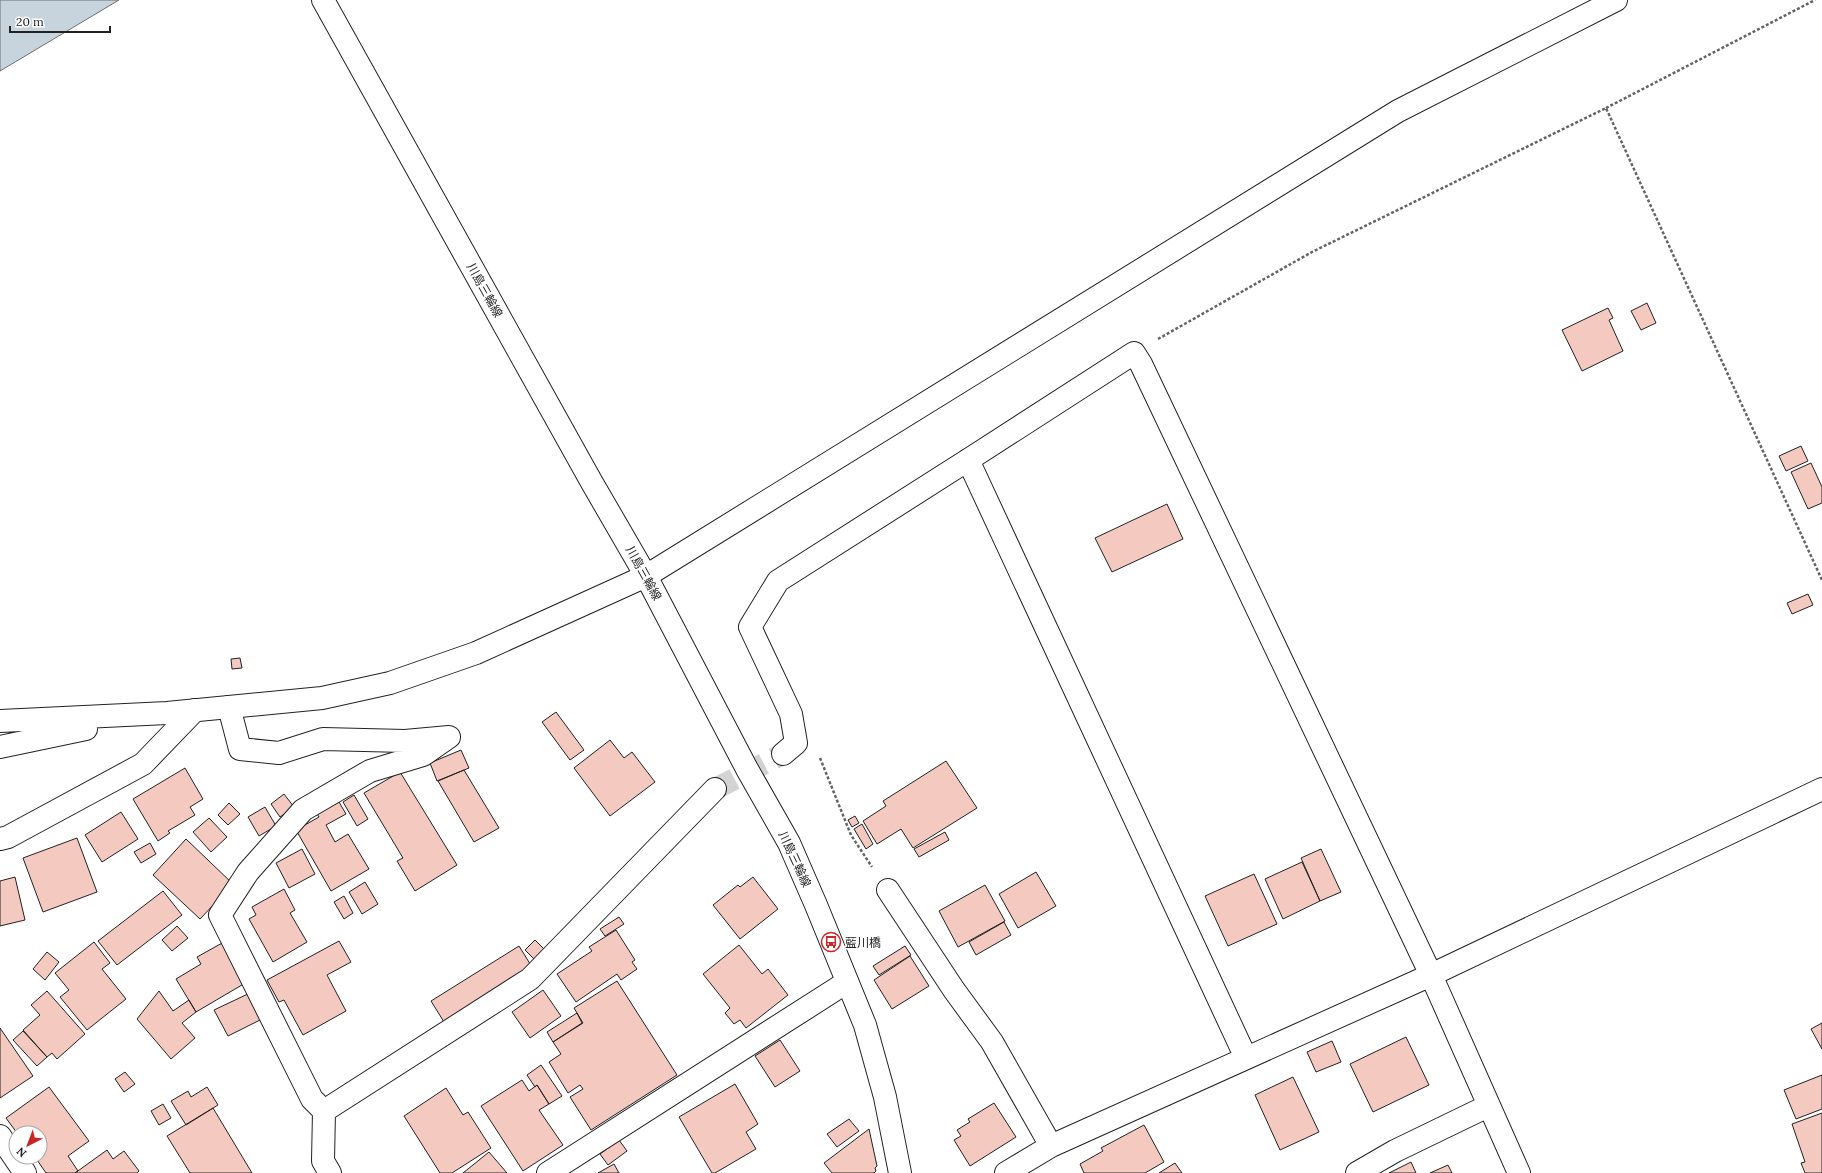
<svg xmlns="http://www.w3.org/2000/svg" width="1822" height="1173" font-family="Lora,'Noto Sans JP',serif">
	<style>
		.water { fill: #c7d3dd; stroke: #6f6f6f }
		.building { fill: #f3c9c0; stroke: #222 }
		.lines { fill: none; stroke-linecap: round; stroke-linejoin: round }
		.street-tunnel { stroke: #d3d3d3; stroke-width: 22; stroke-dasharray: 22 11; stroke-linecap: butt }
		.street-casing { stroke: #222; stroke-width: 24 }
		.secondary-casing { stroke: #222; stroke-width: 24 }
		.primary-casing { stroke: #222; stroke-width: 24 }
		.path { stroke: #646464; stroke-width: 2.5; stroke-dasharray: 3 2; stroke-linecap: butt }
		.street { stroke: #fff; stroke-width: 22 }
		.secondary { stroke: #fff; stroke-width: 22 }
		.primary { stroke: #fff; stroke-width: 22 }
		.labels { text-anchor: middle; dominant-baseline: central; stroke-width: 3; stroke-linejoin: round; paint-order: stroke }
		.street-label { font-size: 12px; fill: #222; stroke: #fff }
		.poi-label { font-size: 12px; fill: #222; stroke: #fff; text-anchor: start }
	</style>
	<rect width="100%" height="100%" fill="#fff"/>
	<path class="water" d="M0,0h119l-119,71z"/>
	<path class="building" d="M1647,303l9,20 -15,7 -10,-19z
		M1608,308l5,10 -4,2 14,31 -41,20 -20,-41z
		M1801,446l7,15 -22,10 -7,-15z
		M1811,463l11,24v16l-14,6 -17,-37z
		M1167,504l16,35 -71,33 -17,-34z
		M1808,594l5,11 -21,9 -5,-11z
		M240,658l2,10 -10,1 -1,-10z
		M556,712l28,38 -14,10 -28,-38z
		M610,740l14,18 8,-6 23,30 -45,34 -36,-48z
		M461,750l8,18 -32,13 -7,-18z
		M946,761l31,47 -64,40 -12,-19 -24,15 -14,-23 23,-15 -3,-5z
		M185,768l18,31 -13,8 5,8 -27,16 2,2 -12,8 -25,-42z
		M464,770l35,58 -25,14 -36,-61z
		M400,772l57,93 -42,26 -18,-30 6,-3 -39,-65z
		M284,794l10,13 -14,10 -9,-13z
		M354,795l14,24 -11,7 -14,-24z
		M339,802l7,12 -20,11 9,17 13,-8 21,35 -38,22 -35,-61 23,-13 -2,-3z
		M229,803l11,11 -12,11 -10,-10z
		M265,807l11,19 -17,10 -11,-19z
		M121,812l17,27 -36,23 -17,-27z
		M855,816l4,7 -7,4 -4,-7z
		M209,818l18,19 -16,15 -18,-20z
		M862,824l11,20 -7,5 -12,-20z
		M945,832l4,8 -30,17 -5,-8z
		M77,838l20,54 -54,20 -20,-54z
		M186,839l47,45 -33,35 -47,-44z
		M150,843l6,11 -15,9 -7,-11z
		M302,849l13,25 -26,14 -13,-25z
		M1321,849l20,43 -21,9 -19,-43z
		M1302,862l18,39 -37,18 -18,-40z
		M1036,872l20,34 -38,22 -19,-34z
		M1254,874l23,50 -49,22 -23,-50z
		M15,877l10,43 -25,6v-45z
		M753,877l25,32 -38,30 -27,-34 25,-20 2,2z
		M365,882l13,22 -16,10 -13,-22z
		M985,885l20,36 -47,26 -19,-36z
		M284,889l11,21 -5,3 17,29 -34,20 -24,-43 7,-4 -4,-8z
		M163,891l19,24 -65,50 -19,-24z
		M344,896l9,17 -9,6 -10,-17z
		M619,917l5,7 -19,12 -5,-7z
		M1004,922l7,13 -35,20 -7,-13z
		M177,926l11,12 -16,13 -10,-11z
		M616,930l19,30 -3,2 5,7 -16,11 -4,-6 -41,28 -19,-28 35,-23 -3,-4z
		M535,940l12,12 -10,10 -12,-12z
		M339,941l12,21 -24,13 19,36 -43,24 -19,-35 -5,2 -12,-22z
		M94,942l16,21 -8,6 24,30 -39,31 -27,-33 9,-7 -14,-17z
		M224,942l23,40 -51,30 -20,-33 25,-15 -4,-7z
		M739,945l23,29 6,-5 20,26 -42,33 -6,-8 -6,4 -9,-11 5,-5 -27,-34z
		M519,946l13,21 -88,55 -13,-21z
		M905,946l6,9 -32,20 -6,-9z
		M47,952l12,10 -14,18 -12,-11z
		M910,956l19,30 -37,23 -18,-29z
		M617,981l60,94 -86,55 -21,-33 13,-8 -3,-4 -12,8 -19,-31 12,-8 -8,-12 30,-19 -9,-15z
		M543,990l18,26 -31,22 -18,-26z
		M47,991l38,43 -28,25 -5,-6 -5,4 -24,-27 17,-15 -9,-10z
		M159,991l14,20 16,-11 7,12 -14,11 13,15 -24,21 -34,-40z
		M252,992l12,26 -36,18 -14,-26z
		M577,1013l5,10 -29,19 -6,-10z
		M1822,1023v26l-11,-20z
		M0,1028l33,48 -33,22z
		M23,1031l24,26 -10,9 -24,-26z
		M1406,1037l23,48 -56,27 -23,-48z
		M780,1040l20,31 -25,16 -20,-31z
		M1332,1041l9,21 -25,10 -9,-20z
		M541,1065l21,31 -13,8 -12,-19 -2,2 -8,-12z
		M125,1072l10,12 -11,8 -9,-13z
		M1822,1075v34l-26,10 -12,-29z
		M1293,1077l26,55 -39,18 -25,-55z
		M522,1080l7,11 8,-6 12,19 -10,6 24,35 -40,26 -42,-65z
		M735,1084l23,40 -12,8 10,17 -41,24h-3l-33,-56z
		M49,1087l40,54 -21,15 10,15 -3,2h-29l-11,-16h5v-24h-23l-11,-15z
		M207,1087l11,18 -32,20 -15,-24 17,-10 3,6z
		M446,1088l17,27 5,-3 23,36 -39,25h-12l-36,-57z
		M994,1103l22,34 -46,29 -16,-26 7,-4 -4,-6 13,-8 -2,-3z
		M163,1104l8,14 -12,7 -8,-14z
		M213,1108l39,65h-62l-23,-37z
		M1822,1113v60h-17l-4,-10 4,-1 -13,-38z
		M849,1119l10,12 -22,16 -10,-13z
		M1144,1125l20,37 -19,11h-61l-4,-9 23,-13 -2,-3z
		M869,1129l8,37 -2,2 1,3 -2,2h-42l-8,-10z
		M619,1140l8,11 -19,14 -8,-11z
		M107,1150l6,9 11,-8 15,20 -2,2h-62z
		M489,1152l18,21h-44z
		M1411,1162l5,11h-27z
		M1175,1163l7,10h-23z
		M614,1164l5,9h-21z
		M1448,1165l4,8h-22z"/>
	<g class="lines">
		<path class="street-tunnel" d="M715,789l68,-35"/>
		<defs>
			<path id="street" d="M968,460l278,598
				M229,707l11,42 39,4 44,-14 82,2 44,-4 -26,18 -53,16 -67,39 -55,62 -28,43 92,184 12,12 -1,50 7,12
				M783,754l13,-11 -5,-29 -41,-87 28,-46 190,-121 166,-107 7,11 290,611 88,198
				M0,839l8,-2 135,-73 52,-54
				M888,890l66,100 38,52 59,104
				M324,1111l206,-132 185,-190
				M0,1136l25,37
				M548,1173l299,-191
				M1006,1173l45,-27 380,-171 391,-186
				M1357,1173l38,-22 93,-45"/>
			<path id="secondary" d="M0,721l167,-8 155,-15 68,-15 86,-30 170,-77 752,-465 218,-111
				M0,747l86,-18"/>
			<path id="primary" d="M323,0l268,481 55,95 101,193 42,74 27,62 49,120 20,72 15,76"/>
		</defs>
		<use href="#street" class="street-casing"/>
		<use href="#secondary" class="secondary-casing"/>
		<use href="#primary" class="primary-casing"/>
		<path class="path" d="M1606,108l209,-108
			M1158,339l154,-87 294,-144 216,472
			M820,758l31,77 21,32"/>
		<use href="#street" class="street"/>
		<use href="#secondary" class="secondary"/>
		<use href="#primary" class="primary"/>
	</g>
	<defs>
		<symbol id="bus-ring" viewBox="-11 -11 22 22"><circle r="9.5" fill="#fff" stroke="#c62828" stroke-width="1.5"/><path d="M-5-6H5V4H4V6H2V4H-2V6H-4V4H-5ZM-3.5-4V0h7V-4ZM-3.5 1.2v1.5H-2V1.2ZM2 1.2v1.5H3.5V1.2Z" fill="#c62828"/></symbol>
	</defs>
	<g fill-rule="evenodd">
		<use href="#bus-ring" x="820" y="931" width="22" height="22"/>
	</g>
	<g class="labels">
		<g class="street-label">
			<text transform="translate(485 290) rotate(61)">川島三輪線</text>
			<text transform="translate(644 573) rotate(61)">川島三輪線</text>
			<text transform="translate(795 859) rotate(65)">川島三輪線</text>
		</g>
		<g class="poi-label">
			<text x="845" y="942">藍川橋</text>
		</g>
	</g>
	<g transform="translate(28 1145) rotate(222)"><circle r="19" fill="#ffffff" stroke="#a7a7a7"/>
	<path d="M0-3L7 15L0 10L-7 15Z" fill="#c62828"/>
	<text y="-6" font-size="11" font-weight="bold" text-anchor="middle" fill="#222222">N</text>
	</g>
	<path d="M10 26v6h100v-6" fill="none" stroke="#222222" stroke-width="2"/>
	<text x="16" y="26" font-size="12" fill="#222222" stroke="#ffffff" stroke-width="3" paint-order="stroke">20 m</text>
</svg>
